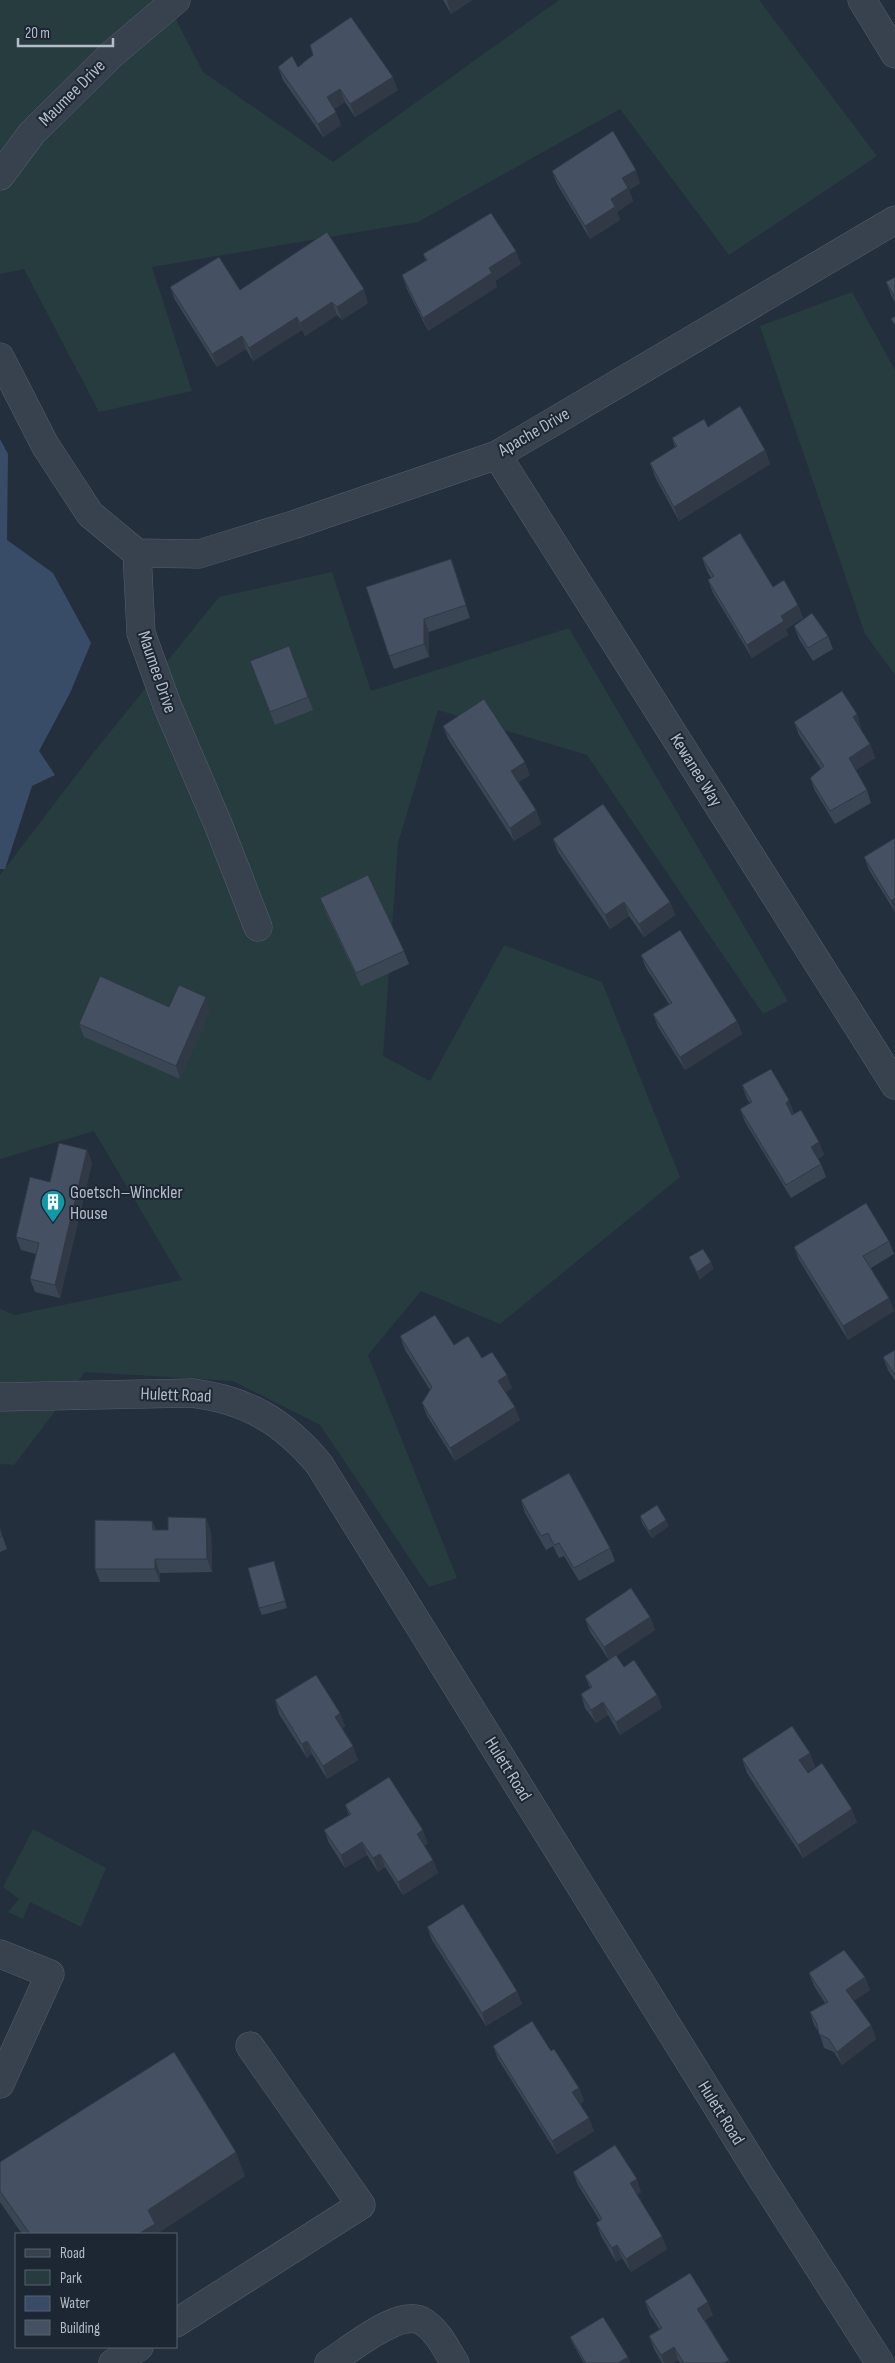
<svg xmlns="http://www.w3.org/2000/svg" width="895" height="2363" font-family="'Sofia Sans Condensed',sans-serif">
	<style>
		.green { fill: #263c3f }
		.water { fill: #394c67 }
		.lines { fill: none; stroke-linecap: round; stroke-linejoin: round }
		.minor-casing { stroke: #565f6c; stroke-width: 29 }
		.minor { stroke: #38414e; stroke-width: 28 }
		.wall { fill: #3b4654 }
		.shaded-wall { fill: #303945 }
		.building { fill: #455162; stroke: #303945 }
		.labels { text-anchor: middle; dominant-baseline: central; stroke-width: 4; stroke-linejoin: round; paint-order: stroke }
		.street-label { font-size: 18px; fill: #b4bcc9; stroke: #1d2633 }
		.poi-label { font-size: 18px; fill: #b4bcc9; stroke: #1d2633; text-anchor: start }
	</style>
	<rect width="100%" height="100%" fill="#242f3e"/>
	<path class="green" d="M0,0h166l37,72 130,90 226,-162h200l118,156 -148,99 -109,-146 -202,113 -266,45 40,124 -93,21 -75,-143 -24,5z
		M852,292l43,78v305l-30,-41 -105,-308z
		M332,572l39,119 198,-63 219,373 -25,13 -176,-259 -149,-45 -40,133 -15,213 47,25 74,-136 98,37 78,195 -180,147 -79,-33 -53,64 89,223 -28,9 -109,-162 -87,-44 -148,-9 -71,93 -14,-1v-155l15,6 167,-35 -88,-149 -94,28v-284l90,-118 129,-160z
		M33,1829l73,39 -25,59 -51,-25 -7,17 -15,-7 11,-13 -16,-12z"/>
	<path class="water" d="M0,439l8,15 -1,86 46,33 38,70 -21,50 -31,58 16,24 -23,11 -27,83h-5z"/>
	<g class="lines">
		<defs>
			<path id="minor" d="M862,0l33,54
				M0,176l32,-43 79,-78 65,-55
				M0,357l45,88 45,69 47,39 4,80 26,72 51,119 40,103
				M497,455l398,630
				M137,553l62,1 94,-29 204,-70 398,-235
				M0,1397l192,-4c55,7 91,28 127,71l442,713 119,186
				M0,1954l50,20 -50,110
				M176,2323l185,-118 -111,-159
				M113,2363l26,-16
				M329,2363c21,-13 73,-58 96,-40 14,10 21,26 30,40"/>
		</defs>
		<use href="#minor" class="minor-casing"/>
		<use href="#minor" class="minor"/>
	</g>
	<path class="wall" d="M443,0h29l-21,14z
		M278,67h20l100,23 -43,27 -10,-15 -11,7 7,16 -18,12 -40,-57z
		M552,171l88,12 -11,7 4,11 -16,11 3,8 -30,19 -33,-55z
		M423,254l98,10 -26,17 2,6 -69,44 -21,-42 -5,-14 24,-14z
		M895,277v25l-4,-7 -5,-13z
		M170,287l70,3 128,13 -26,17 -5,-5 -32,21 -3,-6 -49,31 -7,-12 -29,18 -42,-67z
		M672,438l93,12 5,14 -91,57 -24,-44 -5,-14 25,-16z
		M702,558l71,29 25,18 5,13 -17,11 2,6 -36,23 -39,-65 -5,-13 3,-2 -4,-7z
		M451,559l19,59 -41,14v25l-35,12 -5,-13z
		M794,626l34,10 5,13 -20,12 -14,-22z
		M289,646l24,64 -38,15 -20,-51z
		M857,714l4,14 -1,1 10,15 5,14 -19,12 11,20 4,13 -36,21 -20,-33 -5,-13 11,-9 -22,-34 -5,-13z
		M443,726l87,49 -12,7 18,28 5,14 -27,17 -66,-102z
		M895,838v74l-26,-42 -5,-13z
		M553,839l117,63 5,13 -31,22 -15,-21 -19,13 -52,-77z
		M320,898l84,53 5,13 -48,22 -36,-75z
		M641,955l96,66 5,13 -57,36 -27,-43 -5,-13 16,-10 -23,-36z
		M169,1007l42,3 -31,69 -96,-42 -5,-13z
		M742,1085l52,28 -2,2 27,27 5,13 -6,4 3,5 5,13 -35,21 -46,-76 -5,-13 10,-6 -3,-4z
		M87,1150l5,13 -32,135 -25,-6 -5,-13 6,-25 -15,-4 -5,-13 34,-55z
		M889,1241l5,13 -23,14 23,43 -46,29 -49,-80 -5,-13z
		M689,1257l22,5 2,7 -13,10 -8,-15z
		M400,1336l54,9 28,13 30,30 -6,4 14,28 -65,41 -28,-45 -5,-13 8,-13 -25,-40z
		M895,1350v31l-7,-11 -5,-13z
		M521,1500l89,48 5,13 -36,20 -15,-25 -5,2 -6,-12 -7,4 -21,-37z
		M640,1516l29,10 -17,12 -10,-15z
		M152,1521l4,9 55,1 1,41 -52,1v9h-60l-5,-13z
		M0,1529l7,20 -7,3z
		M274,1561l13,47 -25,7 -3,-7z
		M650,1617l5,13 -39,26 8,11 33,28 5,13 -42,27 -12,-20 -12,8 -11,-15 -4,-14 9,-6 -5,-12 24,-16 -19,-28 -5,-13z
		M275,1700l65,13 5,13 -3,2 16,32 -31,19 -15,-25 -5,4 -28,-44z
		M810,1753l5,14 -8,5 50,50 -54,36 -56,-85 -5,-14z
		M345,1805l83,38 -4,3 9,14 5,13 -35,22 -18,-28 -7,5 -11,-17 -22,13 -16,-25 -5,-13 25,-15z
		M427,1927l90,64 5,13 -36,22 -54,-86z
		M809,1973l56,4 5,13 -17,11 18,24 5,14 -34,26 -8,-13 -10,-4 -5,-16 -5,-7 -4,-13 15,-9 -11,-17z
		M493,2046l58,5 28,37 5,13 -4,3 14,27 -37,23 -59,-95z
		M0,2162l245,14 -87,57v1h-136l-22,-32z
		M573,2172l68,20 -4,3 30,54 -36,23 -9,-14 -6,4 -15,-26 -5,-13 4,-2 -22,-36z
		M645,2301l68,14 -8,5 24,40 1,3h-50l-2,-3 -4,3h-12l-8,-14 -5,-13 11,-6 -10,-15z
		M570,2337l58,20 2,6h-46l-11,-19z"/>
	<path class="shaded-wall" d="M448,0h24l-21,14 -4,-13z
		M393,77l5,13 -43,27 -5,-13z
		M340,89l5,13 -13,8 -5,-13z
		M336,112l5,13 -18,12 -5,-13z
		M636,170l4,13 -11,7 4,11 -16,11 3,8 -30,19 -5,-13 26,-27 11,-21z
		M516,251l5,13 -26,17 2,6 -69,44 -5,-13 66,-50z
		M364,289l4,14 -26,17 -5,-13z
		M332,302l5,13 -32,21 -5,-13z
		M297,317l5,13 -49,31 -4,-13z
		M242,336l4,13 -29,18 -5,-13z
		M765,450l5,14 -91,57 -5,-14z
		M798,605l5,13 -17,11 2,6 -36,23 -5,-13 34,-29z
		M424,619l5,13v25l-5,-13z
		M857,714l4,14 -4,2 -4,-13z
		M870,744l5,14 -21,13 -5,-13z
		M525,762l5,13 -14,9 -5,-13z
		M536,810l5,14 -27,17 -4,-13z
		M895,898v13l-4,-10z
		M624,902l5,14 -19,13 -5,-14z
		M670,902l5,13 -31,22 -5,-13z
		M206,997l5,13 -31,69 -4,-13z
		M737,1021l5,13 -57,36 -5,-13z
		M789,1100l5,13 -4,4 -4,-14z
		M819,1142l5,13 -8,5 -5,-13z
		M87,1150l5,13 -32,135 -5,-13z
		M711,1262l2,7 -13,10 -3,-7z
		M889,1298l5,13 -46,29 -5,-14z
		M507,1375l5,13 -9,6 -5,-13z
		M515,1407l5,13 -65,41 -5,-13z
		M206,1518l5,13 1,41 -5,-13z
		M666,1520l3,6 -17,12 -3,-7z
		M152,1521l5,13 -4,-4z
		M155,1559l5,14v9l-5,-13z
		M650,1617l5,13 -46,31 -5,-14z
		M657,1695l5,13 -42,27 -4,-13z
		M603,1702l5,13 -12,8 -5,-13z
		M340,1713l5,13 -5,4 -5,-13z
		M307,1741l5,13 -5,4 -5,-14z
		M353,1746l5,14 -31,19 -4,-13z
		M810,1753l5,14 -11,7 -5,-14z
		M852,1809l5,13 -54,36 -5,-13z
		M423,1830l5,13 -6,4 -5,-13z
		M362,1842l5,13 -22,13 -4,-13z
		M380,1854l5,13 -7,5 -5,-14z
		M433,1860l5,13 -35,22 -5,-13z
		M865,1977l5,13 -20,13 -4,-13z
		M517,1991l5,13 -36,22 -4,-13z
		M871,2025l5,14 -34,26 -5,-13z
		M579,2088l5,13 -7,4 -5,-13z
		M589,2118l5,13 -37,23 -5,-13z
		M236,2152l9,24 -87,57v1h-20l10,-24z
		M637,2179l4,13 -7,5 -4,-14z
		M662,2236l5,13 -36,23 -5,-13z
		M617,2245l5,13 -6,4 -4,-14z
		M708,2302l5,13 -11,7 -5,-13z
		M674,2347l4,13 -4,3h-10l-3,-8z
		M628,2357l2,6h-12z
		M729,2360l1,3h-6z"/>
	<path class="building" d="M351,17l42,60 -43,27 -10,-15 -13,8 9,15 -18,12 -40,-57 14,-11 6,11 15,-12 -3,-10z
		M613,131l23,39 -14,8 6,10 -17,11 4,8 -30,19 -33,-55z
		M491,213l25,38 -27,17 3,5 -69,45 -21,-43 25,-15 -4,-6z
		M327,232l37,57 -27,18 -5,-5 -32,21 -3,-6 -48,31 -7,-12 -30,18 -42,-67 49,-30 21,33z
		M895,277v20l-9,-15z
		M895,316v9l-4,-6z
		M740,406l25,44 -91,57 -24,-44 27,-17 -5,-8 32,-19 4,8z
		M740,533l33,54 11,-7 14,25 -17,11 3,5 -37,24 -39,-65 6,-4 -12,-18z
		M451,559l15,46 -42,14v25l-35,12 -23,-69z
		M812,613l16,23 -20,12 -14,-22z
		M289,646l19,51 -38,15 -20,-51z
		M842,691l15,23 -4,3 17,27 -21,14 18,32 -37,21 -20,-33 14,-12 -30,-44z
		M484,699l41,63 -14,9 25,39 -26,18 -67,-102z
		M603,804l67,98 -31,22 -15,-22 -19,13 -52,-76z
		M895,838v60l-4,3 -27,-44z
		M368,875l36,76 -48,22 -36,-75z
		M680,930l57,91 -57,36 -27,-43 19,-11 -31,-48z
		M100,976l69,31 10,-22 27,12 -30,69 -97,-42z
		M771,1069l18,31 -3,3 6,12 9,-5 18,32 -8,5 10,17 -35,21 -46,-76 12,-7 -10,-17z
		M59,1143l28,7 -32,135 -25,-6 9,-36 -23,-6 14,-60 20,5z
		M866,1203l23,38 -26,15 26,42 -46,28 -49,-79z
		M703,1249l8,13 -14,10 -8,-15z
		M435,1315l19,30 14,-9 14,22 10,-6 15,23 -9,6 17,26 -65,41 -28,-45 10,-16 -32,-51z
		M895,1350v25l-12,-18z
		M569,1473l41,75 -36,20 -15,-25 -5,2 -6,-12 -7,3 -20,-36z
		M657,1505l9,15 -17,11 -9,-15z
		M168,1517l38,1 1,41h-52v10h-60v-49l57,1 1,9h15z
		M0,1529l2,7 -2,1z
		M274,1561l11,40 -26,7 -11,-40z
		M631,1588l19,29 -46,30 -19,-28z
		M616,1655l8,12 10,-7 23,35 -41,27 -13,-20 -12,8 -10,-16 11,-7 -7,-11z
		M316,1675l24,38 -5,4 18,29 -30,20 -16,-25 -5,3 -27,-44z
		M792,1726l18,27 -11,7 9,13 14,-10 30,46 -54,36 -56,-86z
		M389,1777l34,53 -6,4 16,26 -35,22 -18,-28 -7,4 -11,-16 -21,13 -17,-25 27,-16 -6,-9z
		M463,1904l54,87 -35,22 -55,-86z
		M844,1950l21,27 -19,13 25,35 -34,27 -8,-13 -10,-5 -2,-10 -7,-12 18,-10 -19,-29z
		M532,2021l19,30 3,-2 25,39 -7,4 17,26 -37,23 -59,-95z
		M174,2052l62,100 -88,58 7,14 -17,10h-108l-30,-43v-29z
		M615,2145l22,34 -7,4 32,53 -36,23 -9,-14 -5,3 -16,-25 6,-4 -29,-47z
		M690,2273l18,29 -11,7 32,51 -5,3h-40l-10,-16 -13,8 -12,-19 13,-8 -17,-27z
		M603,2317l25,40 -10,6h-32l-16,-26z"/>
	<defs>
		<symbol id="building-pin" viewBox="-11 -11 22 30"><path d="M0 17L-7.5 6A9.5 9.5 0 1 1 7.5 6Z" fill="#0f9aa8" stroke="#1d2633"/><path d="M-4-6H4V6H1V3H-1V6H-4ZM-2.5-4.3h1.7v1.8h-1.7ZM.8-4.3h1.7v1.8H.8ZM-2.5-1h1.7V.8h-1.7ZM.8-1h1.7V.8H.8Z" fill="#fff"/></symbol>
	</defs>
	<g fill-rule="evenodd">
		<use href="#building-pin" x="39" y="1188" width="28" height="38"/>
	</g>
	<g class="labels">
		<g class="street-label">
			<text transform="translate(72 93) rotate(-45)">Maumee Drive</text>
			<text transform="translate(534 432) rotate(-30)">Apache Drive</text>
			<text transform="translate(157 672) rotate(71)">Maumee Drive</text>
			<text transform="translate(696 770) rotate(58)">Kewanee Way</text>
			<text transform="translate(176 1395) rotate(2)">Hulett Road</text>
			<text transform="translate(508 1769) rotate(58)">Hulett Road</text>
			<text transform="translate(721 2113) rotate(58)">Hulett Road</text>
		</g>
		<g class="poi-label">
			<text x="70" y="1192">Goetsch–Winckler<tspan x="70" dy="21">House</tspan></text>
		</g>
	</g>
	<rect x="15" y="2233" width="162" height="115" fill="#1d2633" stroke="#59626f"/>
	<rect x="25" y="2249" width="25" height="8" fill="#38414e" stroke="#59626f"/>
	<text x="60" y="2258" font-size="15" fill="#b4bcc9">Road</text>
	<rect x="25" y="2270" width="25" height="15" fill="#263c3f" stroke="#59626f"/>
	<text x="60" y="2283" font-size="15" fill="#b4bcc9">Park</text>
	<rect x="25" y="2296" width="25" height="15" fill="#394c67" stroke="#59626f"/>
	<text x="60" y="2308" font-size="15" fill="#b4bcc9">Water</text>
	<rect x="25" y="2320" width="25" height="15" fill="#455162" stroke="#59626f"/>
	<text x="60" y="2333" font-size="15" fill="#b4bcc9">Building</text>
	<path d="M18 38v8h95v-8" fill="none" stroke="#b4bcc9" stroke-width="2.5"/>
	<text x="25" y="38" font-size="15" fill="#b4bcc9" stroke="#1d2633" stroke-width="4" paint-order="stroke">20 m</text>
</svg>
